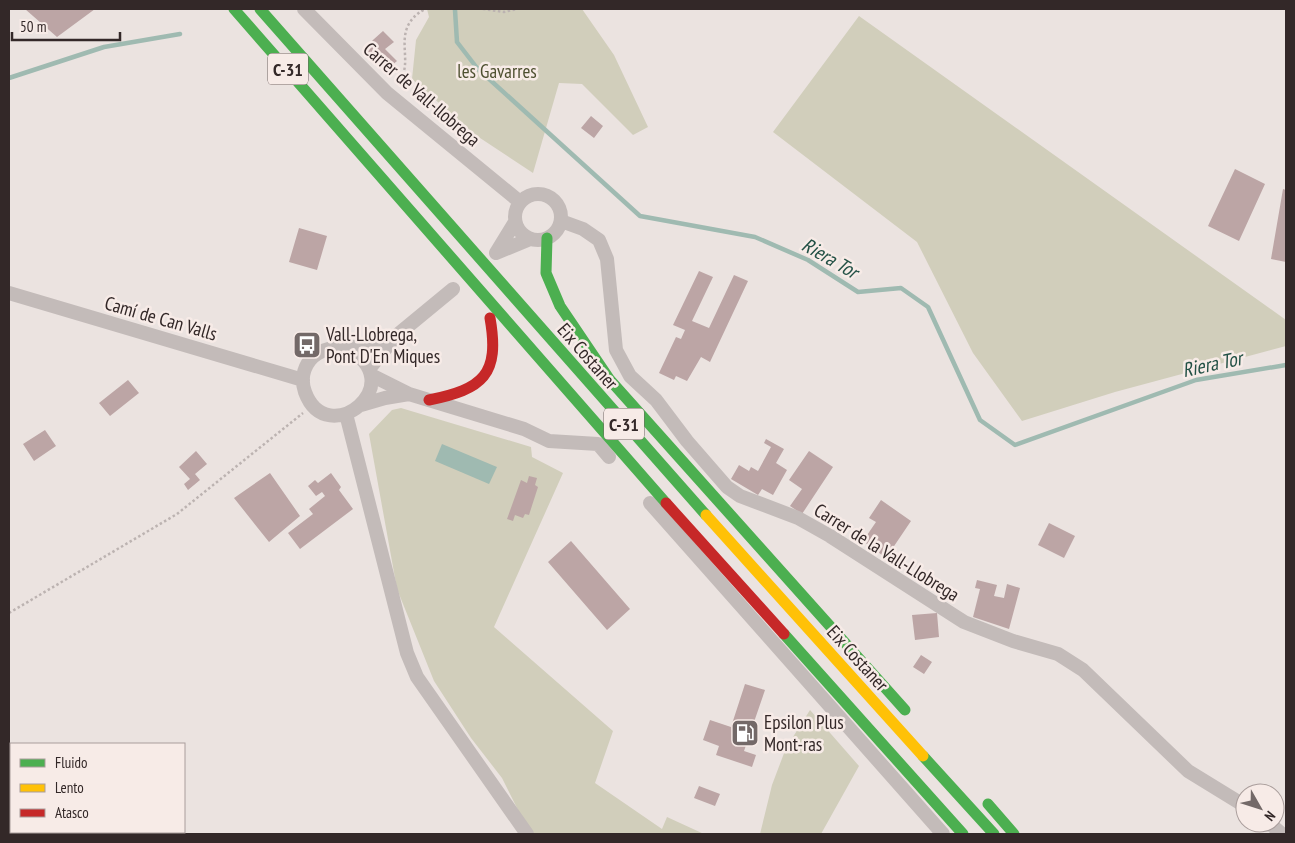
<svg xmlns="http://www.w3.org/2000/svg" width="1295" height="843" font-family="'PT Sans Narrow',sans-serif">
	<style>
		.green { fill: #d1cebb }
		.water { fill: #9fbab1 }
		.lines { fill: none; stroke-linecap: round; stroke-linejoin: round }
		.stream { stroke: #9fbab1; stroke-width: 4.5 }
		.building { fill: #bca5a5 }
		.path { stroke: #bcb3b1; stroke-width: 2.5; stroke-dasharray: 2.5 2.5; stroke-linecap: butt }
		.street { stroke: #c3bbb9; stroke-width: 14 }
		.fast { stroke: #4caf50; stroke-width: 11 }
		.slow { stroke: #ffc107; stroke-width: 11 }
		.jam { stroke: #c62828; stroke-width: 11 }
		.labels { text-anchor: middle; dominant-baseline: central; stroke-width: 5; stroke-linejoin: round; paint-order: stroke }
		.shield { fill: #f7ebe7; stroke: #6e6261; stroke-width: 1 }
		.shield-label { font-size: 18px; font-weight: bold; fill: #332828 }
		.park-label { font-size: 19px; fill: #4d4f2f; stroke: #f7ebe7 }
		.street-label { font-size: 19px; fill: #332828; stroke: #f7ebe7 }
		.poi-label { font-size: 19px; fill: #332828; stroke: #f7ebe7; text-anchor: start }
		.water-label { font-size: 20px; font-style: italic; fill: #225045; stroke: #f7ebe7 }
	</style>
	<rect width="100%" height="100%" fill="#ebe3e0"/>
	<path class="green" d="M427,9h155l32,46 34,72 -15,8 -51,-51 -23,-1 -26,90 -59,-39 -62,-55 4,-39 13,-23z
		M859,16l427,304v26l-171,46 -93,29 -49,-68 -56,-111 -144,-110z
		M401,408l130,39 1,10 31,16 -69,154 119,104 -18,52 67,46 5,-12 37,17h-174l-28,-56 -31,-40 -37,-57 -37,-92 -28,-155 23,-24z
		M810,710l49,56 -38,68h-61l12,-49 14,-37z"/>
	<path class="water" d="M442,444l55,23 -8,17 -54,-23z"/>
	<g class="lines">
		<path class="stream" d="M455,10l2,32 20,26 163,148 115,21 53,23 50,32 43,-4 27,19 52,113 35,25 181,-65 90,-15
			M9,78l95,-31 76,-13"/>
	</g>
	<path class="building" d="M25,9h70l-38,28z
		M383,31l11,11 -9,7 12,12 -12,10 -21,-23z
		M591,116l12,10 -9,12 -13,-10z
		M1235,169l30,15 -26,57 -31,-15z
		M1283,189l3,1v72l-15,-3z
		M299,228l28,8 -10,34 -28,-8z
		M699,271l14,6 -21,44 17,7 25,-53 14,6 -38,81 -9,-5 -14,24 -11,-5 -2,4 -15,-7 17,-36 5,2 4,-9 -12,-5z
		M128,380l11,13 -29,23 -11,-13z
		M45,430l11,16 -22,15 -11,-17z
		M766,439l18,10 -8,14 11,7 -14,25 -11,-6 -4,6 -27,-16 8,-14 10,6 2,-4 7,4 13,-24 -7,-4z
		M196,451l11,13 -12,10 5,6 -12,10 -4,-6 6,-5 -11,-12z
		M809,451l24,16 -31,47 -12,-8 12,-17 -13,-9z
		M270,473l30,43 -31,26 -35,-44z
		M331,473l10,14 -2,3 14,19 -53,40 -12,-16 25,-19 -4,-5 16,-13 -3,-4 -6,4 -8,-10 7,-6 3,3z
		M529,476l8,2 -2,7 3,2 -9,28 -4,-1 -2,4 -8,-3 -2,6 -6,-2 14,-39 6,3z
		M881,500l30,21 -25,37 -23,-17 13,-19 -7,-4z
		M1049,523l26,13 -11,22 -26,-13z
		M571,541l59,68 -23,21 -59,-68z
		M977,580l20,5 -3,11 10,2 3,-14 13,4 -11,41 -36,-12 7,-28 -5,-1z
		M937,613l2,24 -24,3 -3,-25z
		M921,655l11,7 -8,12 -11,-7z
		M745,684l20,6 -21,61 12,4 -4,12 -36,-12 3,-9 -16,-6 7,-20 21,7z
		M699,786l21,8 -5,12 -21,-8z"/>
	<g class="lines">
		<path class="path" d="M483,9l21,3 13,-3
			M397,83c21,-20 -10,-53 28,-74
			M9,613l168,-99 126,-101"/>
		<path class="street" d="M304,9l83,84 133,109
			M515 217a23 23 0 1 1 46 0a23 23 0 1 1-46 0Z
			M561,221l22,8 16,11 8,19 9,91 14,26 26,24 31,41 40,46 13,9 58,22 32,18 134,86 49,19 45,13 25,16 105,101 57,35
			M496,253l34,-14
			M496,253l19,-31
			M9,293l294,87
			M346,348c68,35 -19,104 -41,44 -4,-11 -2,-23 5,-32 14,-17 38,-11 57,-14 10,-2 20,-7 29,-10
			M369,369l27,-33 57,-47
			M371,375l38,19 115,35 25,12 49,3 11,13
			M361,405l24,-7 24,-4
			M346,414l61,239 10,24 110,157
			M650,503l293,331
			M1269,823l13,11"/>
		<path class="fast" d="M234,9l432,494
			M260,9l446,506
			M547,238l-1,35 14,33 50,74 295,330
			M784,634l179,200
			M923,756l71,78
			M988,804l26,30"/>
		<path class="slow" d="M706,515l217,241"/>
		<path class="jam" d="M429,400c54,-11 71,-25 61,-82
			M666,503l118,131"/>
	</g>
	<defs>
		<symbol id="bus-square" viewBox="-11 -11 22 22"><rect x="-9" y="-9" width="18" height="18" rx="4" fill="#736968" stroke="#f7ebe7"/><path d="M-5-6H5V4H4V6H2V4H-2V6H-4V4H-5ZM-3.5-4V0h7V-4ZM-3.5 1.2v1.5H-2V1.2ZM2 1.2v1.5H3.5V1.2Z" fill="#fff"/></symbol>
		<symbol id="fuel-square" viewBox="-11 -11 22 22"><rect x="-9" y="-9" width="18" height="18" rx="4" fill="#736968" stroke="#f7ebe7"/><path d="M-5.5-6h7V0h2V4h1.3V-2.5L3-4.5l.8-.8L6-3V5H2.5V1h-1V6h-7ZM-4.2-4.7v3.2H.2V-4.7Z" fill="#fff"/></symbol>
	</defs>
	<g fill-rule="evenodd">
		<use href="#bus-square" x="291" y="329" width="32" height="32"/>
		<use href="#fuel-square" x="729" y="717" width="32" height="32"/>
	</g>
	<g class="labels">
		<g class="shield">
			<rect x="268" y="53.5" width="40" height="31" rx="4"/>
			<rect x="604" y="408.5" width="40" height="31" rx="4"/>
		</g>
		<g class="shield-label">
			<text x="288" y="69">C-31</text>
			<text x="624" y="424">C-31</text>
		</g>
		<g class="park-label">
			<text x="497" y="71">les Gavarres</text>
		</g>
		<g class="street-label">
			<text transform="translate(422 94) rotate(41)">Carrer de Vall-llobrega</text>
			<text transform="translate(161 318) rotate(16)">Camí de Can Valls</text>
			<text transform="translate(588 356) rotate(49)">Eix Costaner</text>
			<text transform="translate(887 552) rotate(32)">Carrer de la Vall-Llobrega</text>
			<text transform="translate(858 658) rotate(48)">Eix Costaner</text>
		</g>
		<g class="poi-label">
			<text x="326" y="334">Vall-Llobrega,<tspan x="326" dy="22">Pont D'En Miques</tspan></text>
			<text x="764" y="722">Epsilon Plus<tspan x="764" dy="22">Mont-ras</tspan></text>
		</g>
		<g class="water-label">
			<text transform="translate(830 258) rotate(30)">Riera Tor</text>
			<text transform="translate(1212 364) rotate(-12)">Riera Tor</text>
		</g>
	</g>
	<rect width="1295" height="843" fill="none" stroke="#332828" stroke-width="20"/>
	<rect x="10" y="743" width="175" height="90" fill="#f7ebe7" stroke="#a99d9b"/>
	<rect x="20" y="759" width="25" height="8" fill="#4caf50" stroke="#a99d9b"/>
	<text x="55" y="768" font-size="15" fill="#332828">Fluido</text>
	<rect x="20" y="784" width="25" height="8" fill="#ffc107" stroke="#a99d9b"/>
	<text x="55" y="793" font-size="15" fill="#332828">Lento</text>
	<rect x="20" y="809" width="25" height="8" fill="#c62828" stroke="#a99d9b"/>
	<text x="55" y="818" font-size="15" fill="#332828">Atasco</text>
	<g transform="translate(1260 808) rotate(129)"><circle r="24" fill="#f7ebe7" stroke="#a99d9b"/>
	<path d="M0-4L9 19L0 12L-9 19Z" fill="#736968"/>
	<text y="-8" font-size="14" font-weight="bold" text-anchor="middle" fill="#332828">N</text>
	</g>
	<path d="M12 32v8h108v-8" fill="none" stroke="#332828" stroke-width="2.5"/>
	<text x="20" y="32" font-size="15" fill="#332828" stroke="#f7ebe7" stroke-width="4" paint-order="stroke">50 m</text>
</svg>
